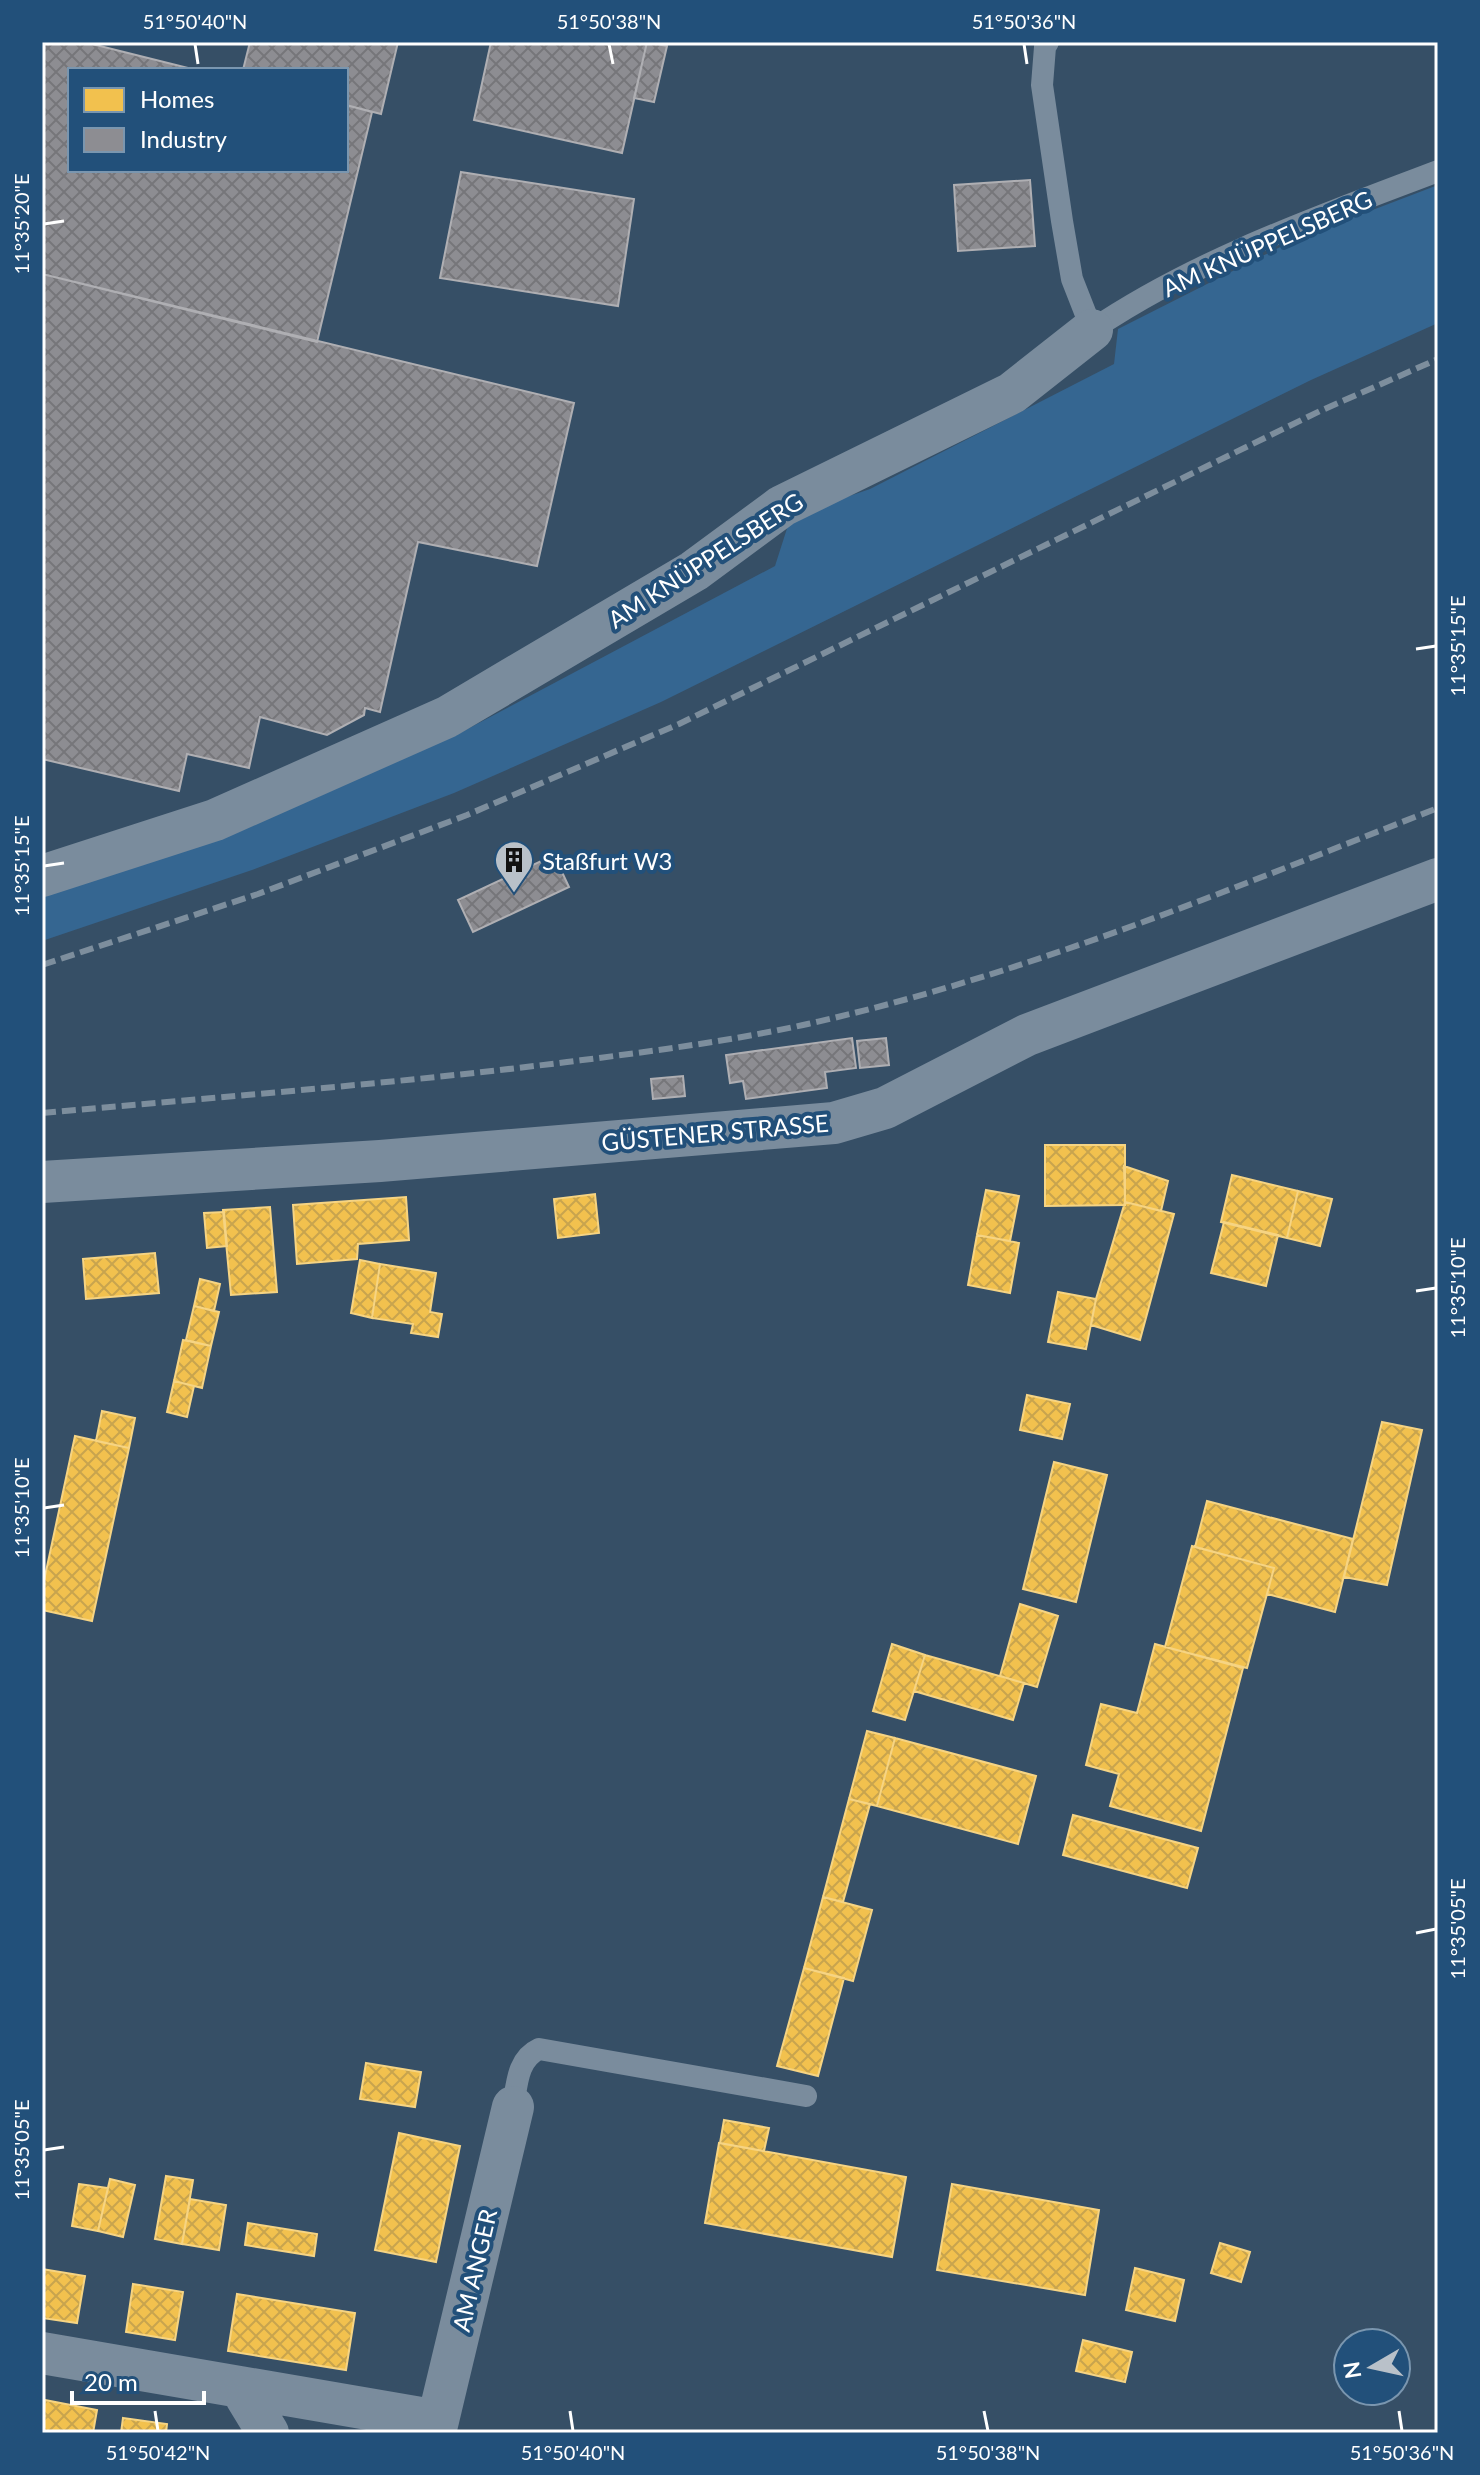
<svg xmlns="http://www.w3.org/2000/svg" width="1480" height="2475" font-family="Lato,sans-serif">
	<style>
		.grass { fill: #356691 }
		.homes { fill: url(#homes-cross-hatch); stroke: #f6d483; stroke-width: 2 }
		.industry { fill: url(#industry-cross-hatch); stroke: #afafb3; stroke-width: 2 }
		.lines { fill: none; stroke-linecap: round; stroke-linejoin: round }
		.lane { stroke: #7a8c9d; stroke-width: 22 }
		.street { stroke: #7a8c9d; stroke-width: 42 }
		.rail { stroke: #7d8e9d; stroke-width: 6; stroke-dasharray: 14 6; stroke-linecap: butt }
		.ticks { fill: none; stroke: #fff; stroke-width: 3 }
		.labels { text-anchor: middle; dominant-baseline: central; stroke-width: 8; stroke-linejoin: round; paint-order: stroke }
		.street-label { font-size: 24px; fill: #fff; stroke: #22507a }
		.poi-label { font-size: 24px; fill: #fff; stroke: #22507a; text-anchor: start }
		.neatline { fill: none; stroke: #fff; stroke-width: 3 }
		.ticks-label { font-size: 20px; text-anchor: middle; fill: #fff }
	</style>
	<defs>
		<pattern id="homes-cross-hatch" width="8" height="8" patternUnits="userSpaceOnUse" patternTransform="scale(2)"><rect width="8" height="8" fill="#f2c14e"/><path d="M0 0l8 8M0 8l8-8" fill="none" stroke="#c8a44e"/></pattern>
		<pattern id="industry-cross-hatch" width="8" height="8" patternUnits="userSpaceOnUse" patternTransform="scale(2)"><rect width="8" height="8" fill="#8d8d92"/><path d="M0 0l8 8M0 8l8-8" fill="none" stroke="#76767a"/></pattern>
	</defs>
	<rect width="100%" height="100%" fill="#364f66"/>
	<path class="grass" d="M1438,185v138l-127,57 -650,322 -207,91 -202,77 -210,71v-46l416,-161 317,-168 16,-50 79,-27 244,-125 4,-35 176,-89z"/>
	<path class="homes" d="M1045,1145h80v60l-80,1z
		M1124,1166l44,15 -7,30 -36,-9z
		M1232,1175l66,16 -11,47 -66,-16z
		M986,1190l33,6 -9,45 -33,-6z
		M1298,1191l34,8 -12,47 -33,-8z
		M595,1194l4,39 -41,5 -4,-39z
		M406,1197l3,43 -51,4 -1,15 -60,5 -4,-59z
		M1125,1202l49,12 -34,126 -49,-15 5,-26z
		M270,1207l7,85 -46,3 -8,-85z
		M224,1212l3,34 -20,2 -3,-35z
		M1224,1222l54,13 -12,51 -55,-13z
		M977,1235l42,8 -9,50 -42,-8z
		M155,1253l4,40 -73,6 -3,-40z
		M360,1260l20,4 -8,54 -21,-5z
		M380,1264l56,9 -6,39 12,2 -4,23 -27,-4 2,-9 -41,-6z
		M200,1279l20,5 -6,27 -20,-5z
		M1058,1292l38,7 -10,50 -38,-7z
		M194,1306l25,6 -8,34 -25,-6z
		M183,1340l28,6 -9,42 -28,-7z
		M174,1381l20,5 -7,31 -20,-5z
		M1027,1395l43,9 -8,35 -42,-9z
		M102,1411l33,7 -6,30 -33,-7z
		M1382,1422l40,8 -35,155 -43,-8z
		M75,1436l54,12 -37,173 -50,-11v-20z
		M1054,1462l53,13 -31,127 -53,-13z
		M1207,1501l146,38 -18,73 -68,-18 7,-26 -79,-21z
		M1192,1546l82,22 -27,100 -82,-21z
		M1020,1604l38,12 -21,71 -37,-11z
		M892,1644l33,11 -20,65 -32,-9z
		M1155,1644l88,24 -42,163 -91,-25 9,-32 -33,-9 15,-61 36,9z
		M925,1655l99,28 -11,37 -99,-29z
		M867,1731l28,7 -18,68 -28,-7z
		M895,1738l141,38 -18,68 -141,-38z
		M849,1799l21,5 -27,98 -20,-5z
		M1073,1815l125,33 -11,40 -124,-33z
		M823,1897l49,13 -19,71 -49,-13z
		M804,1968l40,10 -26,98 -41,-10z
		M366,2063l55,9 -6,35 -55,-8z
		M724,2120l45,8 -5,23 -44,-8z
		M399,2133l61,13 -24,116 -61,-12z
		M719,2143l187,34 -14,80 -187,-34z
		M166,2176l27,4 -11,64 -27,-5z
		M110,2179l25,6 -12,52 -25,-6z
		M79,2184l29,4 -10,43 -26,-5z
		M952,2184l147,26 -14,85 -148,-25z
		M190,2199l36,6 -7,45 -37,-6z
		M248,2223l69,11 -3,22 -69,-11z
		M1220,2243l30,9 -9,30 -30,-9z
		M1135,2268l49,12 -9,41 -49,-11z
		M42,2269l43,7 -8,47 -35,-5z
		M133,2284l50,8 -8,48 -49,-8z
		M237,2294l118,19 -9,57 -118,-19z
		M1083,2340l49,12 -7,30 -49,-11z
		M45,2400l52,10 -4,23h-51z
		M123,2418l44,6 -1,9h-45z"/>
	<path class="industry" d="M42,42h42l112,28h-126v100h276v-65l26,7 -55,230 -275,-68z
		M250,42h148l-17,72 -35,-9v-35h-103z
		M491,42h156l-25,111 -148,-33z
		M647,42l20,4 -13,56 -20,-4z
		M461,172l173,27 -16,107 -178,-28z
		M1030,180l5,66 -77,5 -4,-66z
		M42,274l532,129 -37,163 -119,-24 -38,170 -15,-4 -1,7 -37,20 -67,-18 -11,51 -62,-14 -8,37 -137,-32z
		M554,855l15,32 -96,45 -15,-32z
		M852,1038l4,30 -31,4 2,16 -81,11 -3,-18 -13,2 -4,-28z
		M886,1038l3,27 -29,3 -3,-27z
		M683,1076l2,20 -32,3 -2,-20z"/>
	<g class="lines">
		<path class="lane" d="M1048,42l-3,5 -3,38 20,136 10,58 20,51c105,-71 228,-114 346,-159
			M513,2107c4,-22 4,-48 26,-58l267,47"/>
		<path class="street" d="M42,876l173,-56 232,-103 247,-146 88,-65 230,-113 80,-63
			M42,1182l338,-21 454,-38 51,-15 142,-73 411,-156
			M42,2353l396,68
			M240,2387l28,46
			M435,2433l78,-326"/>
		<path class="rail" d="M42,965l216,-71 209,-79 212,-91 641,-313 118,-52
			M42,1113c175,-16 351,-29 525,-51 79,-10 158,-20 236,-37 218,-48 427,-136 635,-217"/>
	</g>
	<path class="ticks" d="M195,44l3,20M609,44l4,20M1024,44l3,20M44,224l20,-3M1416,649l20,-3M44,866l20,-3M1416,1291l20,-3M44,1508l20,-3M1416,1933l20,-4M44,2150l20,-3M155,2411l3,20M570,2411l3,20M984,2411l4,20M1399,2411l3,20"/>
	<defs>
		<symbol id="building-pin" viewBox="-11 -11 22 30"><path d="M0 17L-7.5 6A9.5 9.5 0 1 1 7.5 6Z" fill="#b9c1c9" stroke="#22507a"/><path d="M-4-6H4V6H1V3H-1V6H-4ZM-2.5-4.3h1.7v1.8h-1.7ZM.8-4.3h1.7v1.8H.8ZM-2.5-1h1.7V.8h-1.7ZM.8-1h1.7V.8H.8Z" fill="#111"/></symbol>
	</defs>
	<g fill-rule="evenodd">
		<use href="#building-pin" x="492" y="838" width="44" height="60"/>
	</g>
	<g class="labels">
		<g class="street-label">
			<text transform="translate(1267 243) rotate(-24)">AM KNÜPPELSBERG</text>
			<text transform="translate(705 560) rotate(-33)">AM KNÜPPELSBERG</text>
			<text transform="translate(715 1132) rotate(-5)">GÜSTENER STRASSE</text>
			<text transform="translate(474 2270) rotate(-77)">AM ANGER</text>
		</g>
		<g class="poi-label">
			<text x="542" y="860">Staßfurt W3</text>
		</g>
	</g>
	<rect width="1480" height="2475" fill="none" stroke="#22507a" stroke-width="88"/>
	<rect x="68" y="68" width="280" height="104" fill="#22507a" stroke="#7a96af" stroke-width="2"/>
	<rect x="84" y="88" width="40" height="24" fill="#f2c14e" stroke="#7a96af" stroke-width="2"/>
	<text x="140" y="108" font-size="24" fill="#ffffff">Homes</text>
	<rect x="84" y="128" width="40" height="24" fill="#8d8d92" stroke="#7a96af" stroke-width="2"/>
	<text x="140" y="148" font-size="24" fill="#ffffff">Industry</text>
	<g transform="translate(1372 2367) rotate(261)"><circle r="38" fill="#22507a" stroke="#7a96af" stroke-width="2"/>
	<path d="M0-6L14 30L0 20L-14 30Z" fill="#b9c1c9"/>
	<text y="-12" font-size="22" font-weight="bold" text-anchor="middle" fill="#ffffff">N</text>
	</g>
	<path d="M72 2391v12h132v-12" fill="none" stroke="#ffffff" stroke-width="4"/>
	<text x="84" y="2391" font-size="24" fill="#ffffff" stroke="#22507a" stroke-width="6" paint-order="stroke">20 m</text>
	<rect x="44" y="44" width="1392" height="2387" class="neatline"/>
	<g class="ticks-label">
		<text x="195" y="29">51°50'40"N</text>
		<text x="609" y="29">51°50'38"N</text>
		<text x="1024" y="29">51°50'36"N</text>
		<text transform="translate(22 224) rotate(-90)" y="7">11°35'20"E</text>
		<text transform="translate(1458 646) rotate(-90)" y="7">11°35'15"E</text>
		<text transform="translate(22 866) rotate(-90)" y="7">11°35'15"E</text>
		<text transform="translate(1458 1288) rotate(-90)" y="7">11°35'10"E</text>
		<text transform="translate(22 1508) rotate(-90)" y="7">11°35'10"E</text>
		<text transform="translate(1458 1929) rotate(-90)" y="7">11°35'05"E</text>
		<text transform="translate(22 2150) rotate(-90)" y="7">11°35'05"E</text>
		<text x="158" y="2460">51°50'42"N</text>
		<text x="573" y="2460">51°50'40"N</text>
		<text x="988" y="2460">51°50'38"N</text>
		<text x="1402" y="2460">51°50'36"N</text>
	</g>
</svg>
